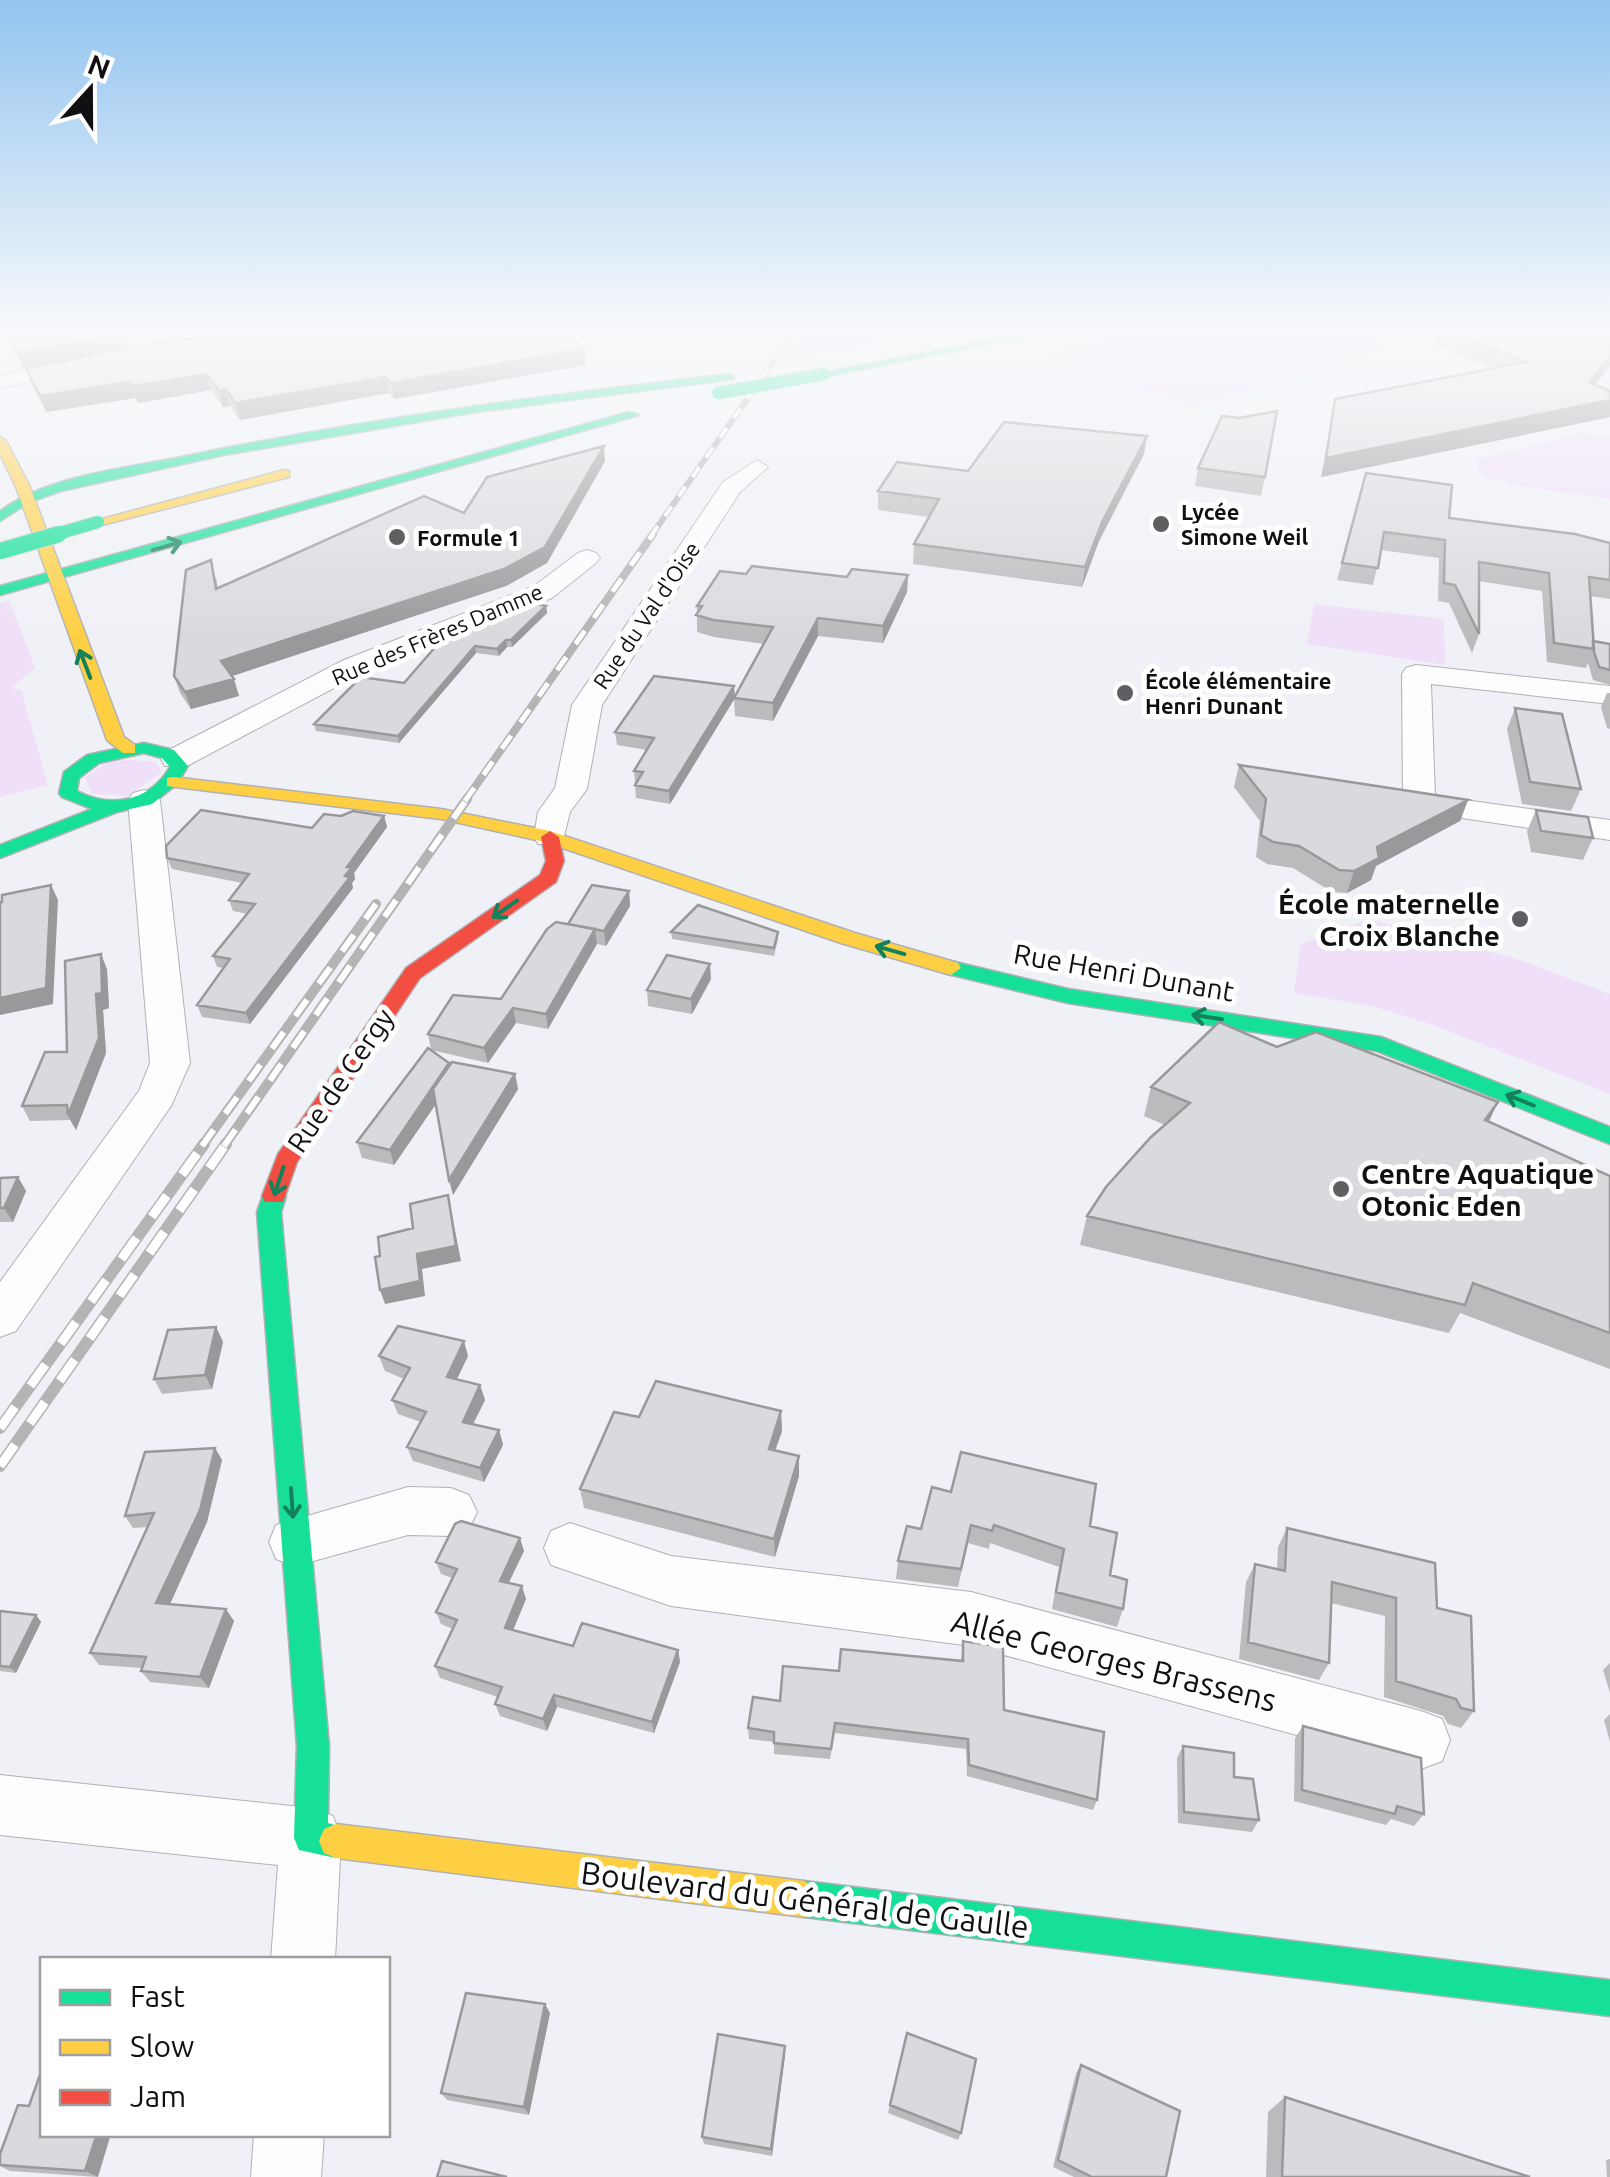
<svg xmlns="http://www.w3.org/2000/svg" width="1610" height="2177" font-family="Ubuntu,sans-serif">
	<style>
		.green { fill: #efdff8 }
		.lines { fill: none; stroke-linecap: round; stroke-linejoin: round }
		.street-casing { stroke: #b1b1b5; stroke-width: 2 }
		.fast-casing { stroke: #b1b1b5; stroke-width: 3 }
		.slow-casing { stroke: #b1b1b5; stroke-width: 3 }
		.jam-casing { stroke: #b1b1b5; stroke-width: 3 }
		.street { fill: #fdfdfe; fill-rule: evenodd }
		.fast { fill: #16e098; fill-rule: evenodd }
		.slow { fill: #ffcf43; fill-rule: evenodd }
		.jam { fill: #f24e42; fill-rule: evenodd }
		.rail-far3-casing { stroke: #b4b4b5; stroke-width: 6 }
		.rail-far2-casing { stroke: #b4b4b5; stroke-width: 8 }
		.rail-far1-casing { stroke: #b4b4b5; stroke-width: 10 }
		.rail-casing { stroke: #b4b4b5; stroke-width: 12 }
		.rail-far3 { stroke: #fff; stroke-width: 4; stroke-dasharray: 12; stroke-linecap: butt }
		.rail-far2 { stroke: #fff; stroke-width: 5; stroke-dasharray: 16; stroke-linecap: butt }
		.rail-far1 { stroke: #fff; stroke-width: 6; stroke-dasharray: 20; stroke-linecap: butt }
		.rail { stroke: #fff; stroke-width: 9; stroke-dasharray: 26; stroke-linecap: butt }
		.fast-bridge-far1-casing { stroke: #cecfd1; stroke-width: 14; stroke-linecap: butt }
		.fast-bridge-casing { stroke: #cecfd1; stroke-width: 18; stroke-linecap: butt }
		.fast-bridge-far1 { stroke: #16e098; stroke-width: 12 }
		.fast-bridge { stroke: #16e098; stroke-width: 16 }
		.wall { fill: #bbbbbe }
		.shaded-wall { fill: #98999b }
		.building { fill: #d9dadd; stroke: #98999b; stroke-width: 2.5 }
		.oneway { stroke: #13825c }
		.poi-dot { fill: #5e5f62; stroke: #fff; stroke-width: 4 }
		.labels { text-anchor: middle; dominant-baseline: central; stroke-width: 10; stroke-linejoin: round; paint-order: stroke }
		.far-poi-label { font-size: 22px; font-weight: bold; fill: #101013; stroke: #fff; text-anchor: start }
		.far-street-label { font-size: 22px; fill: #101013; stroke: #fff }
		.poi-label { font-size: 28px; font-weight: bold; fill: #101013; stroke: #fff; text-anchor: end }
		.street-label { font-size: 28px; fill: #101013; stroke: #fff }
		.near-street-label { font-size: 32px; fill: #101013; stroke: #fff }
	</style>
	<rect width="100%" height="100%" fill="#f0f1f6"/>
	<path class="green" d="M804,331h146l-165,26z
		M1133,331h225l35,12 -202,65 -137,-55z
		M1581,433l29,4v62l-91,-13 -38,-10 -5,-16z
		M9,600l26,68 -24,20 10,2 27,95 -48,12v-194z
		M1314,604l130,15 1,46 -138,-21z
		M111,760l44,1 7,11 -34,24 -36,-2 -7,-17z
		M1369,919l151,41 90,34v100l-177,-69 -61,-19 -78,-13 7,-49z"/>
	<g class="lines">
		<defs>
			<path id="street" d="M152,331h18l11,15 -10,6 -7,-2z
				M79,359l10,6 -3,4 -86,19v-12z
				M757,460l11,7 -28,25 -138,213 -15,84 -17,23 -8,32h-24l-4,-7 4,-25 17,-24 17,-83 151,-223z
				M587,550l9,3 4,5 -4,5 -44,35 -188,74 -177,94h-22l-4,-7 4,-7 179,-92 190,-74 44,-33z
				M1416,665l194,21v18l-179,-20 4,112 175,24v20l-202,-30 -5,-7 -1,-129 4,-6z
				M144,790l11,3 5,7 30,263 -19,43 -155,225 -16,6v-55l139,-191 11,-28 -22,-263 5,-7z
				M408,1487l43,1 18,7 8,17 -8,17 -18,7 -43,-1 -113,31 -19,-7 -7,-17 7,-17z
				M570,1523l101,33 300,36 450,119 21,8 8,21 -8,21 -21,8 -450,-123 -300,-40 -120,-41 -7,-17 7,-17z
				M0,1775l311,33 22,8 8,22 -6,122h-64l7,-95 -278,-30z
				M254,2134h70l-3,43h-70z"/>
			<path id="fast" d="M1033,331h21l-230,46 -6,-3z
				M730,374l4,5 -258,33 -252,43 -163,36 -31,11 -30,19v-10c50,-36 122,-42 181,-54 181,-38 365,-62 549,-83z
				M629,412l10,3 -639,180v-9z
				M144,743l30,7 14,16 -11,18 -25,20 -35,8 -117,46v-13l92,-36 -30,-12 -3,-4 5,-21 23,-17zM144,753l18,5 8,9c-20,34 -58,42 -93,24l2,-13 20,-15z
				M951,961l117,28 313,48 229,90v17l-233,-93 -309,-48 -124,-30 -3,-5 3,-5z
				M274,1187l9,3 3,6 -5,16 48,534 -1,77 20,6 5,12 -5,12 -12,5 -37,-8 -5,-12 3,-92 -40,-534 8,-22z
				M804,1881l806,99v36l-806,-99 -12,-6 -6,-12 6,-12z"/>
			<path id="slow" d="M0,437l6,4 24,46 94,250 11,8v8h-12l-16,-13 -91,-253 -16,-33z
				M284,470l5,1v6l-191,49 -7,-4z
				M173,777l268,32 109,22 305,102 103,30 3,5 -10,7 -110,-32 -296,-101 -104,-23 -274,-33v-8z
				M336,1824l468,57 12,6 6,12 -6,12 -12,6 -468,-59 -12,-5 -5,-12 5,-12z"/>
			<path id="jam" d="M550,831l9,6 5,24 -8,21 -136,96 -123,184 -14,40h-18l-3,-6 16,-42 128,-186 134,-93 6,-14 -5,-24z"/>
		</defs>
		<use href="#street" class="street-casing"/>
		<use href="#fast" class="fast-casing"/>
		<use href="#slow" class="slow-casing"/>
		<use href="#jam" class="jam-casing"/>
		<use href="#street" class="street"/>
		<use href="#fast" class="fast"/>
		<use href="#slow" class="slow"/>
		<use href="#jam" class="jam"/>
		<defs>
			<path id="rail-far3" d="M651,536l144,-205"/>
			<path id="rail-far2" d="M465,801l188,-267"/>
			<path id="rail-far1" d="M202,1146l174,-242
				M224,1146l243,-347"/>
			<path id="rail" d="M0,1428l204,-284
				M0,1466l226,-322"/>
		</defs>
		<use href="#rail-far3" class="rail-far3-casing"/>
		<use href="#rail-far2" class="rail-far2-casing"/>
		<use href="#rail-far1" class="rail-far1-casing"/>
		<use href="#rail" class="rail-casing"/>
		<use href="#rail-far3" class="rail-far3"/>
		<use href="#rail-far2" class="rail-far2"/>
		<use href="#rail-far1" class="rail-far1"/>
		<use href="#rail" class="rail"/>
		<defs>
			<path id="fast-bridge-far1" d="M718,393l106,-19
				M50,536l48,-14"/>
			<path id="fast-bridge" d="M0,551l59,-17"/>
		</defs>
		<use href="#fast-bridge-far1" class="fast-bridge-far1-casing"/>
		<use href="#fast-bridge" class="fast-bridge-casing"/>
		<use href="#fast-bridge-far1" class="fast-bridge-far1"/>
		<use href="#fast-bridge" class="fast-bridge"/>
	</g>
	<path class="wall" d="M226,331l360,34 -192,34 -5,-6 -149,27 -10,-14 -7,1 -12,-17 -73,13 -3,-5 -89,14 -14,-27 -6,-16 201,-35z
		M1412,331h198l-5,8 5,27 -15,19 15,6v26l-289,60 14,-78 158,-30 -59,-25 1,-3z
		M1239,418l26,59 -4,19 -66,-10 3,-18z
		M1144,454l-45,87 -17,46 -169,-23 1,-20 15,-27 -51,-7v-19l90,-20z
		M605,461l-58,102 -41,23 -274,90 7,20 -48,13 -11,-16 -6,-17 42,-99 2,11 246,-75z
		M1366,473l83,45 161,25v56l-20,-3 3,45 17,3v41l-17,-5 -5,-17 -2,5 -39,-6 -5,-71 -63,-10v53l-7,19 -23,-50 -11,-2 1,-43 -58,-8 -8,35 -36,-5z
		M746,574l101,3 61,-2 -1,17 -24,51 -65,-7 -45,85 -38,-5 -1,-17 -64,105 -34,-6 -2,-27 13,-21 -30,-5 -2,-13 120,-35 29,-53 -50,-7 -17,-5v-26z
		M546,606l1,7 -35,34h-5l-8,9 -23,-3 -77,90 -83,-12 -2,-7 90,-41z
		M1607,693h3v36l-3,-1 -6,-21z
		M1515,708l66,81 -10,22 -49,-7 -15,-75z
		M1239,765l229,35 -8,21 -84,45 -5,14 -24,13 -15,-1 -39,-24 -26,-4 -11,-7 4,-36 -26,-34z
		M1536,810l57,28 -10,22 -52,-8 -4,-21z
		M341,816h43l3,11 -33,46 1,6 -3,4 1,5 -103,136 -48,-7 -5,-12 27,-37 -7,-1 -4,-11 35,-42 -15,-3 -4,-11 13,-17 -70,-14 -5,-11 145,-30z
		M629,891l1,15 -24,40 -9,-2 -49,85 -32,-6 -28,40 -57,-13 -3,-16 73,-35 67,-75z
		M671,932h107v7l-4,17 -102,-17z
		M107,969l2,39 -6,2 3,43 -30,77 -6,-10 -40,1 -8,-15 45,-54z
		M711,979l-19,35 -44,-8 -1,-16z
		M1277,1047l212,75 121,54v193l-150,-56 -11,20 -369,-88 7,-29 78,-91 -21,-9 7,-29z
		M449,1065l66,9 3,15 -65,106 -17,-91 -42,61 -32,-7 -5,-16z
		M18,1177l8,14 -13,31h-13v-44z
		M216,1327l7,15 -11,47 -50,5 -8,-15z
		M379,1356h89l-11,23 23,6 5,15 -12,24 26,6 4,15 -19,37 -71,-21 -6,-14 14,-25 -23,-8 -6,-14 12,-21 -19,-8z
		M781,1411l1,20 -7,20 24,5v20l-24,81 -191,-49 -4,-19 59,-72z
		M215,1448l7,12 -15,62 -37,82 64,17 -25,67 -59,-6 -9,-11 1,-3 -43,-3 -9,-12 58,-126 -15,1 -8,-12z
		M951,1492l139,34 33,83 -6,18 -65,-18 7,-42 -69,-24 -1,6 -21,-6 -10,44 -62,-8 2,-18z
		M1287,1528l150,80 37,103 -13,17 -13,-4 -5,-8 -59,-19 1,-81 -54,-13 -2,60 -10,17 -80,-21 7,-77 9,-18 22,5 1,-22z
		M524,1551l-16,32 18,16 -13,31 60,16 105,4 2,12 -26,71 -97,-26 -10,24 -47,-15 -5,-12 3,-7 -58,-19 -5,-12 18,-37 -12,-5 -5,-12 16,-34 -11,-4 -5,-12z
		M0,1611l36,4 5,7 -25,51 -16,-2z
		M963,1641l41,69 93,90 -4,10 -126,-34 -1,-27 -131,-16 -5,26 -56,-5v-12l-25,-3 -1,-11 32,-27 59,-30 122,-10z
		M1610,1663v30l-7,-23z
		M1610,1714v28l-6,-22z
		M1303,1726l121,88 -10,12 -23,-7 -5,6 -92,-24 1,-63z
		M1183,1746l51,31 25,43 -7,12 -74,-9 -1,-65z
		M550,2013l-21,102 -82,-15 -6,-7z
		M907,2033l54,100 -3,7 -70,-27z
		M785,2046v9l-13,101 -68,-12 -2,-7z
		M1081,2065l85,112h-92l-21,-10 23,-94z
		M1285,2097l245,80h-264l2,-65z
		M29,2106l69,71 -88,-6 -10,-5v-12z
		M1610,2159v18h-3l-1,-17z"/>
	<path class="shaded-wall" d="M1577,331h33v7l-38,8z
		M126,333l5,14 -108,21 -6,-15z
		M584,349l2,16 -192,34 -3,-16z
		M1610,356v10l-27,34 6,-18z
		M207,374l4,16 -73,13 -6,-17z
		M385,377l4,16 -149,27 -5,-17z
		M130,382l5,16 -89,14 -6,-16z
		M226,389l4,17 -7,1 -4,-16z
		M1610,400v17l-289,60 5,-19z
		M1147,436l-3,18 -45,87 -17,46 3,-20 17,-45z
		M604,446l1,15 -58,102 -41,23 -280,92 -5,-17z
		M908,575l-1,17 -24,51v-17z
		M546,606l1,7 -35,34 -1,-7z
		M818,618v18l-45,85v-18z
		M506,640l1,7 -8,9 -2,-7z
		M475,646l1,7 -77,90 -1,-7z
		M234,679l5,17 -48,13 -6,-17z
		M734,686l1,12 -65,106 -1,-13z
		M1468,800l-8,21 -84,45 -5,14 -24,13 7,-22 23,-24z
		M384,816l3,11 -33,46 1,6 -3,4 1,5 -103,136 -4,-11 99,-137 2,-9z
		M51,885l7,15 -5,104 -53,11v-17z
		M629,891l1,15 -24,40 -2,-15z
		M595,929l2,15 -49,85 -2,-15z
		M101,954l6,15 2,39 -6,2 3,43 -30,77 -8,-15 28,-121z
		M710,964l1,15 -19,35 -1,-15z
		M513,1008l3,15 -28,40 -4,-15z
		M449,1063l4,16 -59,86 -4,-15z
		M515,1074l3,15 -65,106 -4,-15z
		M1498,1102l-14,30 1,-12z
		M18,1177l8,14 -13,31 -9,-14z
		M448,1195l13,66 -39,8 3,27 -40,8 -5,-14 37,-36z
		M216,1327l7,15 -11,47 -7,-14z
		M464,1341l4,15 -17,35 -4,-14z
		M480,1385l5,15 -18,36 -4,-14z
		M781,1411l1,20 -13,37v-19z
		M499,1430l4,15 -19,37 -4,-14z
		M215,1448l7,12 -15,62 -42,93 -9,-12z
		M799,1456v20l-24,81 -1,-18z
		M520,1538l4,13 -20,42 -4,-12z
		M522,1586l4,13 -17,41 -4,-12z
		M226,1609l8,12 -25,67 -9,-11z
		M36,1615l5,7 -25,51 -6,-6z
		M678,1650l2,12 -26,71 -2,-11z
		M554,1695l3,12 -10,24 -4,-12z
		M545,2004l5,9 -21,102 -5,-8z
		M785,2046v9l-13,101 -1,-7z
		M97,2134h14l-13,43 -13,-6z"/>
	<path class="building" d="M7,331h118l1,2 -109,20z
		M226,331h336l22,18 -193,34 -6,-6 -150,26 -9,-14 -7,2 -12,-17 -75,12 -2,-4 -90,14 -14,-27 110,-23 92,-12z
		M1448,331h137l25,9v16l-21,26 21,9v9l-284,58 9,-59 191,-37z
		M1277,411l-12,66 -67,-9 24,-52 17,2z
		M1004,422l143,14 -45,86 -17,45 -171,-23 25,-45 -61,-8 19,-29 71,9z
		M604,446l-59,101 -41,22 -283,92 13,18 -49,13 -11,-16 12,-106 25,-10 5,29 208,-93 40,17 23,-36z
		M1366,473l86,12 -3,33 126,16 35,9v37l-21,-3 5,72 -40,-6 -5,-70 -70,-11v72l-24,-49 -11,-2 1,-43 -61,-8 -6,36 -36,-5z
		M752,566l95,11 5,-8 56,6 -25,51 -65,-8 -45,85 -39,-5 39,-71 -60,-7 -17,-5 6,-9h-5l23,-35 26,3z
		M530,603l16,3 -35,34h-5l-9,9 -22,-3 -77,90 -84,-12 47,-47 43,6 40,-46z
		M1593,641l17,3v26l-11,-3 -6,-18z
		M654,676l80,10 -65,105 -34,-6 8,-13 -9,-1 20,-33 -39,-6z
		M1515,708l47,6 19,75 -51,-7z
		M1239,765l229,35 -91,47 2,11 -25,13 -15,-1 -40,-24 -26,-4 -12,-7 5,-36z
		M201,810l111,18 12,-14 17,2 12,-5 31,5 -37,51h5l-7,9 5,1 -104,136 -49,-8 33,-46 -17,-3 42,-52 -26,-4 20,-26 -82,-16 -1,-12z
		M1536,810l52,7 5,21 -52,-7z
		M51,885l-5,103 -46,10v-96h2v-7z
		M592,885l37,6 -25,40 -36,-7z
		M698,905l80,27 -4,16 -103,-16z
		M556,922l39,7 -49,85 -33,-6 -29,40 -56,-14 25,-39 48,4 46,-70z
		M101,954l1,39 -6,1 3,44 -31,77 -1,-10 -45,1 23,-54h22l-2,-91z
		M667,955l43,9 -19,35 -44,-9z
		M1219,1022l58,25 39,-15 182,70 -13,18 125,56v157l-137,-50 -8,22 -378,-89 19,-29 45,-50 39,-34 -39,-16z
		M428,1048l21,15 -59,87 -33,-8z
		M452,1062l63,12 -66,106 -16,-91z
		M18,1177l-14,31h-4v-30z
		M448,1195l8,51 -39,8 3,27 -40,9 -5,-33 5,-1 -2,-19 35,-9 -3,-24z
		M398,1326l66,15 -17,36 33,8 -17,37 36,8 -19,38 -73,-21 19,-35 -34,-12 18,-32 -31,-12z
		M216,1327l-11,48 -51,4 14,-49z
		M656,1381l125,30 -12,38 30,7 -25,83 -194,-50 34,-77 25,5z
		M215,1448l-15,62 -44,93 70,6 -26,68 -59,-6 5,-14 -56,-4 64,-140 -29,3 20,-64z
		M961,1452l135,32 -6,42 27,7 -7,42 17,5 -4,29 -67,-17 8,-43 -70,-24 -2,6 -21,-6 -10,44 -63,-8 9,-35 14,3 11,-42 19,5z
		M461,1521l59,17 -20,43 22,5 -17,42 68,18 9,-23 96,27 -26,72 -98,-27 -11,24 -48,-15 7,-17 -67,-21 22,-46 -21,-8 21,-43 -21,-7 19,-38z
		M1287,1528l148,35 2,45 34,8 3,95 -13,-3 -5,-9 -60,-18v-83l-64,-16 -3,81 -81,-21 7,-78 30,7z
		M0,1611l36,4 -26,52 -10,-1z
		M963,1641l40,6 1,63 100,22 -7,68 -128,-35 -1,-26 -133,-16 -4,26 -57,-6v-11l-26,-4 5,-31 27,4 3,-35 56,5 2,-22 122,12z
		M1303,1726l118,32 3,56 -27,-8 -2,8 -93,-24z
		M1183,1746l51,7v24l19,2 6,41 -75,-8z
		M466,1993l79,11 -21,103 -83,-14z
		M907,2033l69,26 -15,74 -71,-28z
		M718,2034l67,12 -14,103 -69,-12z
		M1081,2065l99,46 -14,66h-74l-34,-17z
		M42,2069v65h55l-12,37 -85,-6v-11l18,-49 11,1z
		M1285,2097l245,80h-248z
		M442,2161l65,16h-70z"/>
	<defs><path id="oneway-shaft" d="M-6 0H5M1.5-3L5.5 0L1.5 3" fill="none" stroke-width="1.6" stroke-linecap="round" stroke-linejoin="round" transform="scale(2.5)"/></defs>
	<g class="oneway">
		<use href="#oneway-shaft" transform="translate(167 546) rotate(-16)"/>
		<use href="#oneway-shaft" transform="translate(85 664) rotate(-111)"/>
		<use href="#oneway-shaft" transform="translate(505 909) rotate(145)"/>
		<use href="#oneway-shaft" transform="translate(890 950) rotate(-164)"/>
		<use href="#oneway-shaft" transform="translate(1207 1017) rotate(-171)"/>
		<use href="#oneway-shaft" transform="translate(1520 1100) rotate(-158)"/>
		<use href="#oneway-shaft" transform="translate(279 1181) rotate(108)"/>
		<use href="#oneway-shaft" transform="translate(292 1503) rotate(86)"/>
	</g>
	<linearGradient id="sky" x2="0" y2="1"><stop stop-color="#93c4f0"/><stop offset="0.52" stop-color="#f8f9fb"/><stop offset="1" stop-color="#f8f9fb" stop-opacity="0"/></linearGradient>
	<rect width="1610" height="636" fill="url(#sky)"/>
	<g class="poi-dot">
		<circle cx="1161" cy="524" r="10"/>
		<circle cx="397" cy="537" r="10"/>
		<circle cx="1125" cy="693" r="10"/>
		<circle cx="1520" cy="919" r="10"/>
		<circle cx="1341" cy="1189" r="10"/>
	</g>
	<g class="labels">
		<g class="far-poi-label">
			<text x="1181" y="511">Lycée<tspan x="1181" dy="25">Simone Weil</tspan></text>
			<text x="417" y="537">Formule 1</text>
			<text x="1145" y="680">École élémentaire<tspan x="1145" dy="25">Henri Dunant</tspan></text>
		</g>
		<g class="far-street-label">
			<text transform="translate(646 615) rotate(-56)">Rue du Val d'Oise</text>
			<text transform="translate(437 634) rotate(-23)">Rue des Frères Damme</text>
		</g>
		<g class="poi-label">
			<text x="1500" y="903">École maternelle<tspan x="1500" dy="32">Croix Blanche</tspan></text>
			<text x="1361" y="1173" text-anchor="start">Centre Aquatique<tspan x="1361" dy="32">Otonic Eden</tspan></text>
		</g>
		<g class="street-label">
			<text transform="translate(1124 972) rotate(10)">Rue Henri Dunant</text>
			<text transform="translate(340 1080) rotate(-56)">Rue de Cergy</text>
		</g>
		<g class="near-street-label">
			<text transform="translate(1114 1660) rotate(14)">Allée Georges Brassens</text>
			<text transform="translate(805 1899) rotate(7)">Boulevard du Général de Gaulle</text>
		</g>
	</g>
	<rect x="40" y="1957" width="350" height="180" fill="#ffffff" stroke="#9f9fa1" stroke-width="2.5"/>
	<rect x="60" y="1990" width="50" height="15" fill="#16e098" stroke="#9f9fa1" stroke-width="2.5"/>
	<text x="130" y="2007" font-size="30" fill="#101013">Fast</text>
	<rect x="60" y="2040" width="50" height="15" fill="#ffcf43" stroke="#9f9fa1" stroke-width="2.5"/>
	<text x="130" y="2057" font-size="30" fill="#101013">Slow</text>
	<rect x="60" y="2090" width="50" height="15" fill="#f24e42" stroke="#9f9fa1" stroke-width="2.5"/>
	<text x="130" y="2107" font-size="30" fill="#101013">Jam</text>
	<g transform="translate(90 90) rotate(21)" stroke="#ffffff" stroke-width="8" paint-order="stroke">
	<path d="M0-8L18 38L0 25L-18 38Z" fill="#101013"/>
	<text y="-15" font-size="28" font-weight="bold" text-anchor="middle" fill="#101013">N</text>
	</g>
</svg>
